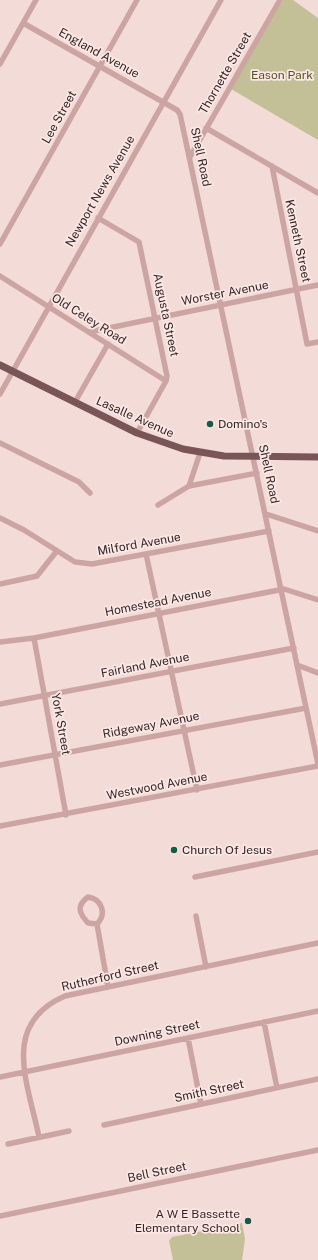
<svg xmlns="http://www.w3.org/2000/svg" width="318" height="1260" font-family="'Public Sans',sans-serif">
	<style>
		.green { fill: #c3c097 }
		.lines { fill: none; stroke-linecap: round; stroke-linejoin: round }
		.minor { stroke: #cca5a3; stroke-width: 5.5 }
		.major { stroke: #7a5558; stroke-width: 7 }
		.poi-dot { fill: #185b44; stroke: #fbe7e4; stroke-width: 1.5 }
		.labels { text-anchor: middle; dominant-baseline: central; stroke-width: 3.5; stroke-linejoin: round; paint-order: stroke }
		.street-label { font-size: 12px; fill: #362627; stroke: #fbe7e4 }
		.park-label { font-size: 12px; fill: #575427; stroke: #fbe7e4 }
		.poi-label { font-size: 12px; fill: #362627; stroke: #fbe7e4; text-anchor: start }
	</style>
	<rect width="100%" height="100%" fill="#f3dbd8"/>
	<path class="green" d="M283,0h10l25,18v122l-87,-51z
		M242,1223l3,16 -3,21h-69l-4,-19 3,-4z"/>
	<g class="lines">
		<path class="minor" d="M23,23l154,87 3,4 138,650
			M0,64l36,-64
			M206,128l112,65
			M190,157l90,-157
			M272,166l35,178 11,-2
			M98,218l41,24 28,134 -1,5 -29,52
			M0,244l137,-244
			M0,276l166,105
			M89,332l229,-47
			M0,394l221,-394
			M75,402l33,-58
			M0,443l79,39 11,11
			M189,486l11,-33
			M158,505l31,-19 68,-13
			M266,514l52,17
			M0,518l24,12 51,32 17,2 177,-33
			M146,554l51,236
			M0,584l37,-8 19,-24
			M34,638l32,177
			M0,642l34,-4 250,-49 34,11
			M297,665l21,8
			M0,704l294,-56
			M0,765l306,-57
			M0,826l318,-60
			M195,877l123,-25
			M196,916l10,51
			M97,924c10,-10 5,-25 -9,-27 -12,9 -9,16 0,26l9,1 11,63
			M264,1022l13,66
			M188,1038l13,66
			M0,1077l318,-66
			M104,1125l214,-46
			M39,1137c-11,-54 -39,-113 26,-141l253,-53
			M8,1144l61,-13
			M0,1216l318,-66"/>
		<path class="major" d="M0,365l137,68 46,16 41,7 94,1"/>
	</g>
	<g class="poi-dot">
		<circle cx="210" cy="424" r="4"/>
		<circle cx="174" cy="850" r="4"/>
		<circle cx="248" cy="1221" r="4"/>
	</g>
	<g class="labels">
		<g class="street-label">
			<text transform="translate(99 53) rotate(29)">England Avenue</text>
			<text transform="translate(225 73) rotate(-60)">Thornette Street</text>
			<text transform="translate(59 117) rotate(-61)">Lee Street</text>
			<text transform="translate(201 157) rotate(78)">Shell Road</text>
			<text transform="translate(100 191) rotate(-60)">Newport News Avenue</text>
			<text transform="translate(298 241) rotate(78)">Kenneth Street</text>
			<text transform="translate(225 293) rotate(-11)">Worster Avenue</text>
			<text transform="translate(166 315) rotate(78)">Augusta Street</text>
			<text transform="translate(89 319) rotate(32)">Old Celey Road</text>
			<text transform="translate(135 417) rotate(24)">Lasalle Avenue</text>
			<text transform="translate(269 474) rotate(78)">Shell Road</text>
			<text transform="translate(139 544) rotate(-10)">Milford Avenue</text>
			<text transform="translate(158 602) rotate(-11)">Homestead Avenue</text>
			<text transform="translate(145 665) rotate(-11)">Fairland Avenue</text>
			<text transform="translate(61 724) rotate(80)">York Street</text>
			<text transform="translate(151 725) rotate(-11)">Ridgeway Avenue</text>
			<text transform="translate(157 786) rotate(-11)">Westwood Avenue</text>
			<text transform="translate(110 976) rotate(-13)">Rutherford Street</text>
			<text transform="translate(157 1033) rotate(-12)">Downing Street</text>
			<text transform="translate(209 1091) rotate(-12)">Smith Street</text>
			<text transform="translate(157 1172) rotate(-12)">Bell Street</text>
		</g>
		<g class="park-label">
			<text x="282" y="75">Eason Park</text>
		</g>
		<g class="poi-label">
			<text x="218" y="424">Domino's</text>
			<text x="182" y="850">Church Of Jesus</text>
			<text x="240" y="1214" text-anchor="end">A W E Bassette<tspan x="240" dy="14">Elementary School</tspan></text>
		</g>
	</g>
</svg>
